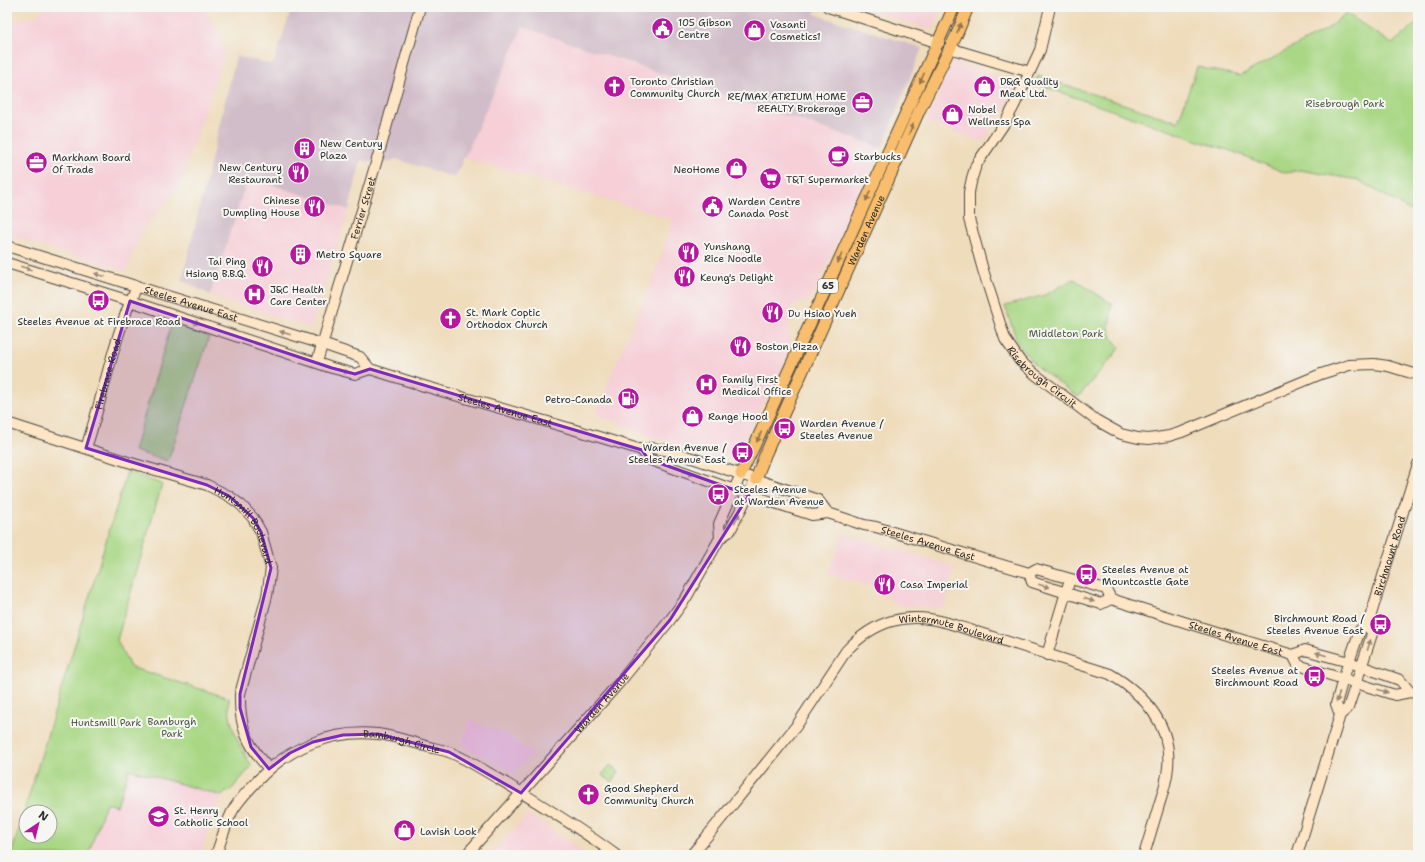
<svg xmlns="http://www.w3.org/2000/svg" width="1425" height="862" font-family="'Shantell Sans',sans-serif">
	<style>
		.built { fill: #f6cfd7 }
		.industrial { fill: #d1bdc9 }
		.green { fill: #a9d784; stroke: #6a8158; fill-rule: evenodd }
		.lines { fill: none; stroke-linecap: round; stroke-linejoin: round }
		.secondary-casing { stroke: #484641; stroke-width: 12 }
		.primary-casing { stroke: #484641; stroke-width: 13 }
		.secondary { stroke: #fde5c5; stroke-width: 10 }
		.primary { stroke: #f9be6d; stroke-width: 11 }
		.oneway { fill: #92744c }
		.oneway2 { fill: #948878 }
		.marked { fill: #7b2cbf; fill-opacity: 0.2; stroke: #7b2cbf; stroke-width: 3; stroke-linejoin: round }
		.labels { text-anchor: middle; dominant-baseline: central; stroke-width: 4; stroke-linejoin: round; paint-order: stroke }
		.shield { fill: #f6f6f2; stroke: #686867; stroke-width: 1 }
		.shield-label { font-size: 9px; font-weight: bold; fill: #2b2b2b }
		.poi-label { font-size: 10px; fill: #2b2b2b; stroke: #f6f6f2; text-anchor: start }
		.park-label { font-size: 10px; fill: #4a5641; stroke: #f6f6f2 }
		.street-label { font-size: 10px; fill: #2b2b2b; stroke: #f6f6f2 }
	</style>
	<rect width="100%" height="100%" fill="#f6f6f2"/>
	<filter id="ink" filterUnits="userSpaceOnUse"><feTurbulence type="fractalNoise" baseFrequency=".025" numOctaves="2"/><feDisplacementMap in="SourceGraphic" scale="8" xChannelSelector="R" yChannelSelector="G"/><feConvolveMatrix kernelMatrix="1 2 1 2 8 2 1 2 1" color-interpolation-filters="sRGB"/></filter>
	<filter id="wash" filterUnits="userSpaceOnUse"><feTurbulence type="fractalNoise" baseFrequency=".012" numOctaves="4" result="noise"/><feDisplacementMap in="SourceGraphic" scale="16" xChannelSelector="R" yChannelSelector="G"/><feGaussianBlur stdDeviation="0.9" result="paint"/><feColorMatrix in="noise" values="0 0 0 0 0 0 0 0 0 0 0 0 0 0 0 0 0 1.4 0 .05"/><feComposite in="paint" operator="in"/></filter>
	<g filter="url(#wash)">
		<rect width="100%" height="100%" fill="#efdcbb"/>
		<path class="built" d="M47,7h157l18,33 3,12 -47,137 -34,38 -18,44 -119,-36v-212l31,-8z
			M859,7h83l-10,23z
			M523,27l359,121 -71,151 -15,5 -6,6 -1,20 2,20 -49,94 -11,11 -14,3 -60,-19 -62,-25 64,-151 13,-44 -208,-61z
			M952,62l65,20 -16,33 -18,27 -57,-20z
			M248,177l101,33 -38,118 -101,-33z
			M843,533l112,34 -11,41 -46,-3 -22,-16 -22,-9 -3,2 -23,-8z
			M469,720l36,14 27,20 -18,18 -52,-27z
			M129,769l93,27 -13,31 -8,28h-113l18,-52 12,3z
			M528,814l60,41h-98z"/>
		<path class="industrial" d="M292,7h526l-4,7 108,34 -40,100 -359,-121 -68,151 -59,-19 -11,4 -24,-3 -12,50 -101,-33 -38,118 -28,-15 54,-224 37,9z"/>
		<path class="green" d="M1346,13l46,31 26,-22v193l-60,-35 -58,-10 -14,3 -52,-21 -32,-10 -168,-59 4,-7 140,46 19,-55 43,9 87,-47z
			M1074,279l38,25 -3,23 3,11 8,10 -42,49 -42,-31 -18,-22 -13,-38 40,-11z
			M172,322l37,15 -41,124 -34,-10z
			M127,472l35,12 -45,156 13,27 99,31c-1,26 9,46 23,68l-23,26 -2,-1 -5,5 -93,-27 -12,37 -11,-3 -18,52h-77zM26,812h24v24h-24z
			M610,765l9,7 -7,10 -10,-7z"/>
	</g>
	<g filter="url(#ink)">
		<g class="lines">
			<defs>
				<g id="secondary">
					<path d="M828,7l111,36"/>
					<path id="s1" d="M1050,7l-10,43 -26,56 -8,15 -30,44 -4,13 -3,14v27l14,51 22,69 15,22 16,14 60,45 25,14 17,4 11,1 20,-3 13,-4 139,-58 28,-9 25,-1 14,2 30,9"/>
					<path d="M949,48l81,24"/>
					<path id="s2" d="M7,246l315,98 38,13 10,12 54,17 155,45 63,19 10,-2 19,3 147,49 10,13"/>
					<path d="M7,263l123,38 202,67 23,6 15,-5"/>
					<path id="s3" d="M317,362l64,-216 39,-139"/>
					<path id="s4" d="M7,423l121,39 79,23 22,11 12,9 12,13 8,14 10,36 -4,28 -27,98c-1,32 7,51 29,75"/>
					<path id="s5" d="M86,448c18,-54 27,-110 51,-162"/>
					<path id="s6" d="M642,450l6,9 75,27 89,29 16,-2 36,12 12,2 153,46 7,-4 70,20 5,10 108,34 74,22 12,-5 44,12 51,18 10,12"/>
					<path d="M720,538l-1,-14 22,-50"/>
					<path d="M1029,573l3,9 69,22 10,-5"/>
					<path d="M1047,655l23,-76"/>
					<path d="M1293,655l5,10 97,30 15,-3 8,2"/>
					<path id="s7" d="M1340,715l-4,-11 7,-25 17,-49 8,-6 50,-160"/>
					<path id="s8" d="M216,855c5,-14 9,-29 16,-43 6,-12 17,-22 26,-32 31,-33 75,-51 120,-46 16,2 30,7 44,11 9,3 18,4 27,7 18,7 34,18 50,27 40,24 80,49 117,76"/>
					<path id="s9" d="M466,855l153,-172 51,-63 16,-22 34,-60 10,-7 26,-52"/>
					<path id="s10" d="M691,855l13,-15 93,-115 49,-74c29,-31 61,-40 102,-28l162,51c34,20 62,51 58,93 -1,13 -5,26 -9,38 -5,17 -10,33 -15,50"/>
					<path d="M1297,855l43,-140 8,-7 16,-49 8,-25 -4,-10"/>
				</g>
				<g id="primary">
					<path d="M741,474l27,-58 186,-409"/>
					<path id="s11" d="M756,479l9,-24 155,-346 36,-73 12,-29"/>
				</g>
			</defs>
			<use href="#secondary" class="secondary-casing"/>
			<use href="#primary" class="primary-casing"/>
			<use href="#secondary" class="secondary"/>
			<use href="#primary" class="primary"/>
		</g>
		<defs><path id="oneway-solid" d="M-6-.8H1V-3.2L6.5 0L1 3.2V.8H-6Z"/></defs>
		<g class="oneway">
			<use href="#oneway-solid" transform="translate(959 28) rotate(-66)"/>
			<use href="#oneway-solid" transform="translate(922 78) rotate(115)"/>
			<use href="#oneway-solid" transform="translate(911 129) rotate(-66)"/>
			<use href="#oneway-solid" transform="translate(868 196) rotate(114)"/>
			<use href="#oneway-solid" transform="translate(840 258) rotate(114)"/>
			<use href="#oneway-solid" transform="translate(759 437) rotate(115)"/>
		</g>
		<g class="oneway2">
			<use href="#oneway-solid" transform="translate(26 268) rotate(17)"/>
			<use href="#oneway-solid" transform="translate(100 275) rotate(-163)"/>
			<use href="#oneway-solid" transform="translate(194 322) rotate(19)"/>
			<use href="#oneway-solid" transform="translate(285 333) rotate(-163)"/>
			<use href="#oneway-solid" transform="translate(343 371) rotate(16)"/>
			<use href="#oneway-solid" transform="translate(688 473) rotate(20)"/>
			<use href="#oneway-solid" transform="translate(737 518) rotate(-61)"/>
			<use href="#oneway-solid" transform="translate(1044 586) rotate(18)"/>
			<use href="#oneway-solid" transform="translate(1089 600) rotate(17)"/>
			<use href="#oneway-solid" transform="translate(1369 645) rotate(-73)"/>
			<use href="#oneway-solid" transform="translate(1321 654) rotate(-164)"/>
			<use href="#oneway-solid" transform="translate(1383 691) rotate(18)"/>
			<use href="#oneway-solid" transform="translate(1338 697) rotate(106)"/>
		</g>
	</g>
	<path class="marked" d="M130,301l202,67 23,6 15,-5 272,81 6,9 101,36 -79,125 -149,173 -72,-41 -71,-18 -35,1 -30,7 -23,11 -21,16 -18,-22 -11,-39v-14l31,-126 -10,-36 -8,-14 -24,-22 -22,-11 -121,-37z"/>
	<defs>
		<symbol id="civic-disc" viewBox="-11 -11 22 22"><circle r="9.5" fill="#b5179e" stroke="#f6f6f2"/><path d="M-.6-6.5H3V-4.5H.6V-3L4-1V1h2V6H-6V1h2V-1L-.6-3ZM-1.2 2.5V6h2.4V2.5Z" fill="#fff"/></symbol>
		<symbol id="shop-disc" viewBox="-11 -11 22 22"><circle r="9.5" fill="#b5179e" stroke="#f6f6f2"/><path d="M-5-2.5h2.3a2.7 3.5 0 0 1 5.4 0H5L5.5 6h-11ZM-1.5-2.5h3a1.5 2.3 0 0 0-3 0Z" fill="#fff"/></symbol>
		<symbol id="church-disc" viewBox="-11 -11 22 22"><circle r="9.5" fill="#b5179e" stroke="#f6f6f2"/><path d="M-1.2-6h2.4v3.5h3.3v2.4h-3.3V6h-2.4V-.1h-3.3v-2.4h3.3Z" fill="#fff"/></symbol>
		<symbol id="office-disc" viewBox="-11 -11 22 22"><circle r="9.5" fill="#b5179e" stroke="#f6f6f2"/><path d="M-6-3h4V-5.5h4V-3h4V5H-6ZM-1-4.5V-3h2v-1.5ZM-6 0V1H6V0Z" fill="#fff"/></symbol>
		<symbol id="building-disc" viewBox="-11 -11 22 22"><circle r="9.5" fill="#b5179e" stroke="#f6f6f2"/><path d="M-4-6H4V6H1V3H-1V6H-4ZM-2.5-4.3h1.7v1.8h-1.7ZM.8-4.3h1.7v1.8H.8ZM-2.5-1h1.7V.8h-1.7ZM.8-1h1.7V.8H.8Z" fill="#fff"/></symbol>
		<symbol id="cafe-disc" viewBox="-11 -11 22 22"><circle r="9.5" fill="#b5179e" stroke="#f6f6f2"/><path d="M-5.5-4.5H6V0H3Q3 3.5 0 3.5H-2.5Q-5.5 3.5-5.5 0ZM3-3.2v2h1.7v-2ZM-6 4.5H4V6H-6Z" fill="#fff"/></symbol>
		<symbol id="restaurant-disc" viewBox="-11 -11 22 22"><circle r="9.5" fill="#b5179e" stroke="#f6f6f2"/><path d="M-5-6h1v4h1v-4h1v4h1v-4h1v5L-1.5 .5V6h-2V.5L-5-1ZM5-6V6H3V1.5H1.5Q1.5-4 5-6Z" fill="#fff"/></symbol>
		<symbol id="supermarket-disc" viewBox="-11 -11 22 22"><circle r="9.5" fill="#b5179e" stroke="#f6f6f2"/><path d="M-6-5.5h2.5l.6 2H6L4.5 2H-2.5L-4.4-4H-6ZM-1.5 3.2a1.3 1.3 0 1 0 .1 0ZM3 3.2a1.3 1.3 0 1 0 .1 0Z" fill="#fff"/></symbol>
		<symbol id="hospital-disc" viewBox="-11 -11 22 22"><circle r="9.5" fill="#b5179e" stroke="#f6f6f2"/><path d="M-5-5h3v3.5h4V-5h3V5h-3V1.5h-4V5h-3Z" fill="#fff"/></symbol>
		<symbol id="bus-disc" viewBox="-11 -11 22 22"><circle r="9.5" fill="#b5179e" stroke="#f6f6f2"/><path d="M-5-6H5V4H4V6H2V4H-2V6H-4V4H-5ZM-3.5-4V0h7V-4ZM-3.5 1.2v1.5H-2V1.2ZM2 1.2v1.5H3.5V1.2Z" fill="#fff"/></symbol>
		<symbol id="fuel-disc" viewBox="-11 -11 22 22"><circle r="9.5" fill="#b5179e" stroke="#f6f6f2"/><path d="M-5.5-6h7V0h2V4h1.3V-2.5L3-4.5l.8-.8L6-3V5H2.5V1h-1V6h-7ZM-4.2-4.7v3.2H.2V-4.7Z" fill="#fff"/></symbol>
		<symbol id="school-disc" viewBox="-11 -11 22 22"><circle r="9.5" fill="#b5179e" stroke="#f6f6f2"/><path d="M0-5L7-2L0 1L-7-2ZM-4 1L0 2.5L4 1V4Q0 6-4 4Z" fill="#fff"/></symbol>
	</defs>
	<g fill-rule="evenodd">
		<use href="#civic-disc" x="650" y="16" width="25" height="25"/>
		<use href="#shop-disc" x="742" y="18" width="25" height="25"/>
		<use href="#church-disc" x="602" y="74" width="25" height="25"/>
		<use href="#shop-disc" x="972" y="74" width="25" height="25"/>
		<use href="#office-disc" x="850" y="90" width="25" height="25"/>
		<use href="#shop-disc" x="940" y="102" width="25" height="25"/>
		<use href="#building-disc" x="292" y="136" width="25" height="25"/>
		<use href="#cafe-disc" x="826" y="144" width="25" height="25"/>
		<use href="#office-disc" x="24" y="150" width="25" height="25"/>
		<use href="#shop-disc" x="724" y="156" width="25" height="25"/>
		<use href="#restaurant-disc" x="286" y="160" width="25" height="25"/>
		<use href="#supermarket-disc" x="758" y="166" width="25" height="25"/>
		<use href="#restaurant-disc" x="302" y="194" width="25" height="25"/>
		<use href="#civic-disc" x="700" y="194" width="25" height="25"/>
		<use href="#restaurant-disc" x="676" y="240" width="25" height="25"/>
		<use href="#building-disc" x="288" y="242" width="25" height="25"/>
		<use href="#restaurant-disc" x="250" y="254" width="25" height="25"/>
		<use href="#restaurant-disc" x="672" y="264" width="25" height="25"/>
		<use href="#hospital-disc" x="242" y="282" width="25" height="25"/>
		<use href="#bus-disc" x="86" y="288" width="25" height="25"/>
		<use href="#restaurant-disc" x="760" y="300" width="25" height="25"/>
		<use href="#church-disc" x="438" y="306" width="25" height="25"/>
		<use href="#restaurant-disc" x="728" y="334" width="25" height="25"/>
		<use href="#hospital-disc" x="694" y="372" width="25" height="25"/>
		<use href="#fuel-disc" x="616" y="386" width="25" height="25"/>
		<use href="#shop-disc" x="680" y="404" width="25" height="25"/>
		<use href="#bus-disc" x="772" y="416" width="25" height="25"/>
		<use href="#bus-disc" x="730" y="440" width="25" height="25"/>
		<use href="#bus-disc" x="706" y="482" width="25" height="25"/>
		<use href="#bus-disc" x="1074" y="562" width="25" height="25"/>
		<use href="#restaurant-disc" x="872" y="572" width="25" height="25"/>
		<use href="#bus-disc" x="1368" y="612" width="25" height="25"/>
		<use href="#bus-disc" x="1302" y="664" width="25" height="25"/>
		<use href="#church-disc" x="576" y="782" width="25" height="25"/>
		<use href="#school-disc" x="146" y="804" width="25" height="25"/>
		<use href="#shop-disc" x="392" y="818" width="25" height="25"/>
	</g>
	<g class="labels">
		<rect class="shield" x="818" y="279" width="20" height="14" rx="3"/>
		<g class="shield-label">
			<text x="828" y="286">65</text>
		</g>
		<g class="poi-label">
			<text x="678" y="22">105 Gibson<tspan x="678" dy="12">Centre</tspan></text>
			<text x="770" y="24">Vasanti<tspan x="770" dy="12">Cosmetics1</tspan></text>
			<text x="630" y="81">Toronto Christian<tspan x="630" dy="12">Community Church</tspan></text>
			<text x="1000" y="81">D&amp;G Quality<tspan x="1000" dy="12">Meat Ltd.</tspan></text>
			<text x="846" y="96" text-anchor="end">RE/MAX ATRIUM HOME<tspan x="846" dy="12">REALTY Brokerage</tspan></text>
			<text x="968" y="109">Nobel<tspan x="968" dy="12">Wellness Spa</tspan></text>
			<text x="320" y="143">New Century<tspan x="320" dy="12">Plaza</tspan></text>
			<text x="854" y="156">Starbucks</text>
			<text x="52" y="157">Markham Board<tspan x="52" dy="12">Of Trade</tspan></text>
			<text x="282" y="167" text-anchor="end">New Century<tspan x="282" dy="12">Restaurant</tspan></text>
			<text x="720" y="169" text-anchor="end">NeoHome</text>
			<text x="786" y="179">T&amp;T Supermarket</text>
			<text x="300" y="200" text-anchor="end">Chinese<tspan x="300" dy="12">Dumpling House</tspan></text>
			<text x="728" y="201">Warden Centre<tspan x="728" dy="12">Canada Post</tspan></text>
			<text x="704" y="246">Yunshang<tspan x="704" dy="12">Rice Noodle</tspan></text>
			<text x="316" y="254">Metro Square</text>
			<text x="246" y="261" text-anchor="end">Tai Ping<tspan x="246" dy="12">Hsiang B.B.Q.</tspan></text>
			<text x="700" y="277">Keung's Delight</text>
			<text x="270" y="289">J&amp;C Health<tspan x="270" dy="12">Care Center</tspan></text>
			<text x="466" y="312">St. Mark Coptic<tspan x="466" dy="12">Orthodox Church</tspan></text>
			<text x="788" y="313">Du Hsiao Yueh</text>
			<text x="99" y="321" text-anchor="middle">Steeles Avenue at Firebrace Road</text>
			<text x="756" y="346">Boston Pizza</text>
			<text x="722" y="379">Family First<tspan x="722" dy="12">Medical Office</tspan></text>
			<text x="612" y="399" text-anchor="end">Petro-Canada</text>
			<text x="708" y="416">Range Hood</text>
			<text x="800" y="423">Warden Avenue /<tspan x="800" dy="12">Steeles Avenue</tspan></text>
			<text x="726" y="447" text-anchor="end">Warden Avenue /<tspan x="726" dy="12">Steeles Avenue East</tspan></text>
			<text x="734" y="489">Steeles Avenue<tspan x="734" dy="12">at Warden Avenue</tspan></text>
			<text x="1102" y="569">Steeles Avenue at<tspan x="1102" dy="12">Mountcastle Gate</tspan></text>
			<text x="900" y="584">Casa Imperial</text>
			<text x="1364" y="618" text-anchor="end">Birchmount Road /<tspan x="1364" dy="12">Steeles Avenue East</tspan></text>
			<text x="1298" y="670" text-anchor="end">Steeles Avenue at<tspan x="1298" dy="12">Birchmount Road</tspan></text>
			<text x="604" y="788">Good Shepherd<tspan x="604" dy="12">Community Church</tspan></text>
			<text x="174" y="810">St. Henry<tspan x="174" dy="12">Catholic School</tspan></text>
			<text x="420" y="831">Lavish Look</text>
		</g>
		<g class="park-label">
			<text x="1345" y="103">Risebrough Park</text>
			<text x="1066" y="333">Middleton Park</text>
			<text x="172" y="721">Bamburgh<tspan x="172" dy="12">Park</tspan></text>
			<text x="106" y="722">Huntsmill Park</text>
		</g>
		<g class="street-label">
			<text stroke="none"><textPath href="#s3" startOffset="161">Ferrier Street</textPath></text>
			<text stroke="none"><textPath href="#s11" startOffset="272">Warden Avenue</textPath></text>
			<text stroke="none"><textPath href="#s2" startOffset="193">Steeles Avenue East</textPath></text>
			<text stroke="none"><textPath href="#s5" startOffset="77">Firebrace Road</textPath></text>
			<text stroke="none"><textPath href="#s1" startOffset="410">Risebrough Circuit</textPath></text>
			<text stroke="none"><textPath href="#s2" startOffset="527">Steeles Avenue East</textPath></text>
			<text stroke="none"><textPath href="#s4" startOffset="267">Huntsmill Boulevard</textPath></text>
			<text stroke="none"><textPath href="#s6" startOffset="305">Steeles Avenue East</textPath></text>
			<text stroke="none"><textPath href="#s7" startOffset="171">Birchmount Road</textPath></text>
			<text stroke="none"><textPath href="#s10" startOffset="373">Wintermute Boulevard</textPath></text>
			<text stroke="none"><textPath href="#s6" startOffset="633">Steeles Avenue East</textPath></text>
			<text stroke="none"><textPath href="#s9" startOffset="204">Warden Avenue</textPath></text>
			<text stroke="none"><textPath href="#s8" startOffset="245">Bamburgh Circle</textPath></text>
		</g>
	</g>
	<rect width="1425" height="862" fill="none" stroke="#f6f6f2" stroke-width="24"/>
	<g transform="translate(38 824) rotate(35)"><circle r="19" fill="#f6f6f2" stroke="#a5a5a2"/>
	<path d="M0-3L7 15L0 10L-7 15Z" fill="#b5179e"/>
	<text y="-6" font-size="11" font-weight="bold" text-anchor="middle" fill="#2b2b2b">N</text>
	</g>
</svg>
